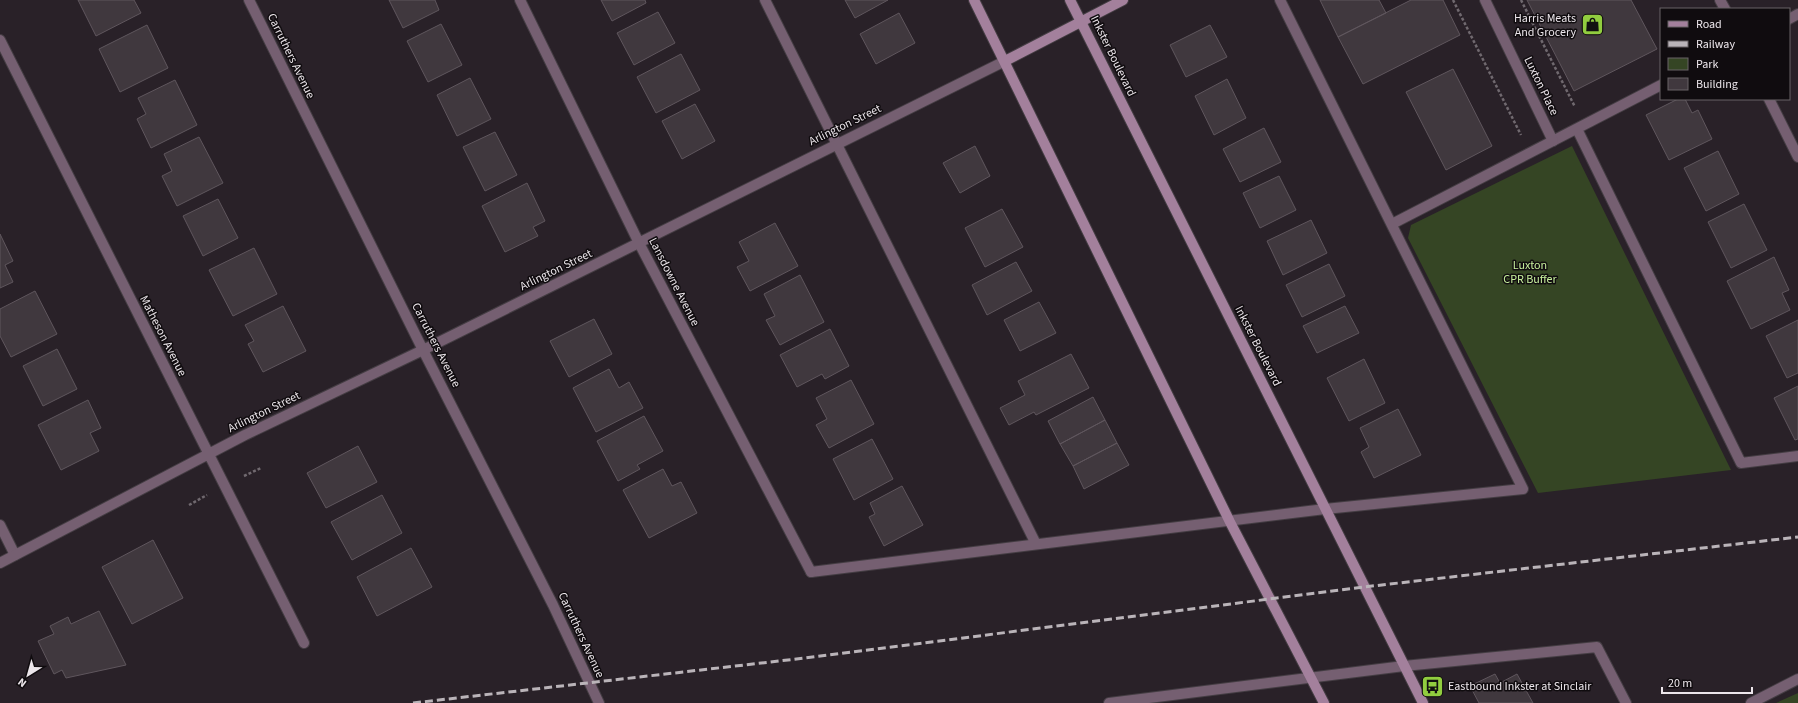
<svg xmlns="http://www.w3.org/2000/svg" width="1798" height="703" font-family="'Source Sans 3',sans-serif">
	<style>
		.green { fill: #354524 }
		.building { fill: #40383e; stroke: #5f565d }
		.lines { fill: none; stroke-linecap: round; stroke-linejoin: round }
		.service-casing { stroke: #443d43; stroke-width: 12 }
		.minor-casing { stroke: #443d43; stroke-width: 12 }
		.secondary-casing { stroke: #443d43; stroke-width: 12 }
		.path { stroke: #70696f; stroke-width: 2.5; stroke-dasharray: 3 2; stroke-linecap: butt }
		.service { stroke: #755f71; stroke-width: 10 }
		.minor { stroke: #755f71; stroke-width: 10 }
		.secondary { stroke: #a3809c; stroke-width: 10 }
		.rail { stroke: #bab4b9; stroke-width: 3; stroke-dasharray: 8 4; stroke-linecap: butt }
		.labels { text-anchor: middle; dominant-baseline: central; stroke-width: 3; stroke-linejoin: round; paint-order: stroke }
		.poi-label { font-size: 12px; fill: #ece6eb; stroke: #100c0f; text-anchor: end }
		.street-label { font-size: 12px; fill: #ece6eb; stroke: #100c0f }
		.park-label { font-size: 12px; fill: #c7f09d; stroke: #100c0f }
	</style>
	<rect width="100%" height="100%" fill="#292128"/>
	<path class="green" d="M1572,146l159,324 -193,23 -130,-255 3,-13z
		M1798,693v10h-22z"/>
	<path class="building" d="M78,0h56l7,13 -45,23z
		M389,0h46l4,10 -36,18z
		M601,0h44l1,3 -34,18z
		M845,0h43l-33,18z
		M1320,0h59l7,13 -48,24z
		M1411,0h32l17,35 -97,49 -25,-47z
		M1527,0h104l26,49 -83,42z
		M658,12l17,31 -41,22 -17,-32z
		M899,13l16,30 -39,21 -16,-30z
		M441,24l21,41 -34,17 -21,-41z
		M147,25l21,43 -48,24 -21,-43z
		M1210,25l17,32 -41,20 -16,-32z
		M681,54l19,36 -44,23 -19,-36z
		M1453,69l39,77 -46,24 -40,-78z
		M470,78l21,41 -34,17 -20,-41z
		M1227,79l19,39 -32,17 -19,-39z
		M175,80l22,45 -46,23 -14,-29 9,-5 -8,-16z
		M1678,99h7l7,14 6,-3 14,29 -43,21 -23,-45z
		M695,104l20,37 -33,18 -20,-38z
		M1264,128l17,34 -41,20 -17,-33z
		M495,132l22,43 -32,16 -22,-44z
		M199,137l24,46 -46,23 -15,-30 10,-5 -8,-17z
		M975,146l15,30 -30,17 -17,-30z
		M1718,151l21,43 -33,17 -22,-43z
		M1279,176l17,34 -36,18 -17,-35z
		M527,183l18,38 -12,6 5,9 -33,16 -23,-46z
		M218,199l20,39 -35,18 -20,-40z
		M1744,204l23,46 -36,18 -23,-46z
		M1002,209l21,38 -38,20 -20,-39z
		M1311,220l16,33 -44,22 -16,-34z
		M775,223l23,43 -48,25 -13,-24 12,-6 -10,-19z
		M0,234l13,27 -8,4 8,17 -13,6z
		M254,248l23,46 -44,22 -24,-46z
		M1774,257l15,33 -7,3 8,17 -39,19 -24,-48z
		M1016,262l16,29 -45,24 -15,-30z
		M1329,264l16,32 -43,21 -16,-32z
		M800,275l24,47 -44,23 -14,-25 9,-4 -11,-22z
		M35,291l22,43 -46,23 -11,-21v-27z
		M1039,302l17,31 -36,18 -16,-31z
		M283,306l23,45 -43,21 -15,-28 6,-3 -9,-16z
		M1345,306l14,27 -42,20 -14,-27z
		M594,319l18,35 -43,23 -19,-36z
		M1798,320v53l-11,5 -21,-42z
		M830,329l19,37 -24,13 -3,-5 -25,13 -17,-32z
		M57,349l20,40 -34,17 -20,-40z
		M1071,354l18,34 -53,27 -2,-3 -25,13 -9,-17 25,-13 -7,-14z
		M1364,359l21,44 -36,18 -22,-43z
		M609,369l10,19 10,-6 14,26 -47,24 -23,-44z
		M851,380l23,44 -45,24 -13,-23 11,-6 -11,-21z
		M1798,386v53l-3,1 -21,-42z
		M1093,397l12,23 -45,24 -12,-23z
		M88,400l13,28 -11,5 9,18 -38,19 -23,-45z
		M1398,409l23,46 -47,23 -13,-26 8,-5 -9,-19z
		M644,416l19,35 -26,14 3,4 -22,12 -21,-40z
		M1105,420l12,23 -44,23 -13,-22z
		M872,439l21,40 -39,21 -21,-41z
		M1117,443l12,22 -45,24 -11,-23z
		M358,446l19,36 -51,26 -19,-35z
		M663,469l9,17 9,-4 16,31 -48,25 -26,-48z
		M902,486l21,39 -39,21 -15,-29 6,-3 -5,-11z
		M382,495l20,38 -50,27 -21,-38z
		M153,540l30,58 -51,26 -30,-57z
		M411,548l21,39 -55,29 -20,-39z
		M99,611l27,54 -60,13 -4,-8 -8,4 -16,-33 16,-7 -4,-8 18,-9 3,7z
		M1495,674l5,9 17,-9 16,29h-54l-9,-17z"/>
	<g class="lines">
		<defs>
			<path id="service" d="M765,0l271,544
				M1789,19l9,-5
				M1577,129l164,334 57,-7
				M1392,224l269,-139
				M0,525l15,30
				M811,572l514,-63 198,-20 -243,-489
				M1109,703l295,-37 193,-19 29,56"/>
			<path id="minor" d="M249,0l174,350 130,255 46,98
				M520,0l119,243 172,329
				M1485,0l68,141
				M1720,0l5,9
				M0,40l304,603
				M1769,99l29,58
				M0,563l245,-128 178,-85 582,-289
				M1751,703l47,-24"/>
			<path id="secondary" d="M974,0l256,522 94,181
				M1070,0l353,703
				M1005,61l118,-61"/>
		</defs>
		<use href="#service" class="service-casing"/>
		<use href="#minor" class="minor-casing"/>
		<use href="#secondary" class="secondary-casing"/>
		<path class="path" d="M1453,0l68,135
			M1521,0l54,107
			M244,476l17,-8
			M189,505l18,-10"/>
		<use href="#service" class="service"/>
		<use href="#minor" class="minor"/>
		<use href="#secondary" class="secondary"/>
		<path class="rail" d="M413,703l392,-45 559,-71 434,-50"/>
	</g>
	<defs>
		<symbol id="shop-square" viewBox="-11 -11 22 22"><rect x="-9" y="-9" width="18" height="18" rx="4" fill="#91cd3f" stroke="#100c0f"/><path d="M-5-2.5h2.3a2.7 3.5 0 0 1 5.4 0H5L5.5 6h-11ZM-1.5-2.5h3a1.5 2.3 0 0 0-3 0Z" fill="#111"/></symbol>
		<symbol id="bus-square" viewBox="-11 -11 22 22"><rect x="-9" y="-9" width="18" height="18" rx="4" fill="#91cd3f" stroke="#100c0f"/><path d="M-5-6H5V4H4V6H2V4H-2V6H-4V4H-5ZM-3.5-4V0h7V-4ZM-3.5 1.2v1.5H-2V1.2ZM2 1.2v1.5H3.5V1.2Z" fill="#111"/></symbol>
	</defs>
	<g fill-rule="evenodd">
		<use href="#shop-square" x="1580" y="12" width="25" height="25"/>
		<use href="#bus-square" x="1420" y="674" width="25" height="25"/>
	</g>
	<g class="labels">
		<g class="poi-label">
			<text x="1576" y="18">Harris Meats<tspan x="1576" dy="14">And Grocery</tspan></text>
			<text x="1448" y="686" text-anchor="start">Eastbound Inkster at Sinclair</text>
		</g>
		<g class="street-label">
			<text transform="translate(291 56) rotate(64)">Carruthers Avenue</text>
			<text transform="translate(1113 56) rotate(64)">Inkster Boulevard</text>
			<text transform="translate(1541 86) rotate(64)">Luxton Place</text>
			<text transform="translate(845 125) rotate(-26)">Arlington Street</text>
			<text transform="translate(556 270) rotate(-26)">Arlington Street</text>
			<text transform="translate(674 282) rotate(63)">Lansdowne Avenue</text>
			<text transform="translate(163 336) rotate(63)">Matheson Avenue</text>
			<text transform="translate(436 345) rotate(63)">Carruthers Avenue</text>
			<text transform="translate(1258 346) rotate(63)">Inkster Boulevard</text>
			<text transform="translate(264 412) rotate(-26)">Arlington Street</text>
			<text transform="translate(581 635) rotate(65)">Carruthers Avenue</text>
		</g>
		<g class="park-label">
			<text x="1530" y="265">Luxton<tspan x="1530" dy="14">CPR Buffer</tspan></text>
		</g>
	</g>
	<rect x="1660" y="8" width="130" height="92" fill="#100c0f" stroke="#686367"/>
	<rect x="1668" y="21" width="20" height="6" fill="#a3809c" stroke="#686367"/>
	<text x="1696" y="28" font-size="12" fill="#ece6eb">Road</text>
	<rect x="1668" y="41" width="20" height="6" fill="#bab4b9" stroke="#686367"/>
	<text x="1696" y="48" font-size="12" fill="#ece6eb">Railway</text>
	<rect x="1668" y="58" width="20" height="12" fill="#354524" stroke="#686367"/>
	<text x="1696" y="68" font-size="12" fill="#ece6eb">Park</text>
	<rect x="1668" y="78" width="20" height="12" fill="#40383e" stroke="#686367"/>
	<text x="1696" y="88" font-size="12" fill="#ece6eb">Building</text>
	<g transform="translate(28 675) rotate(217)" stroke="#100c0f" stroke-width="3" paint-order="stroke">
	<path d="M0-3L7 15L0 10L-7 15Z" fill="#ece6eb"/>
	<text y="-6" font-size="11" font-weight="bold" text-anchor="middle" fill="#ece6eb">N</text>
	</g>
	<path d="M1662 687v6h90v-6" fill="none" stroke="#ece6eb" stroke-width="2"/>
	<text x="1668" y="687" font-size="12" fill="#ece6eb" stroke="#100c0f" stroke-width="3" paint-order="stroke">20 m</text>
</svg>
